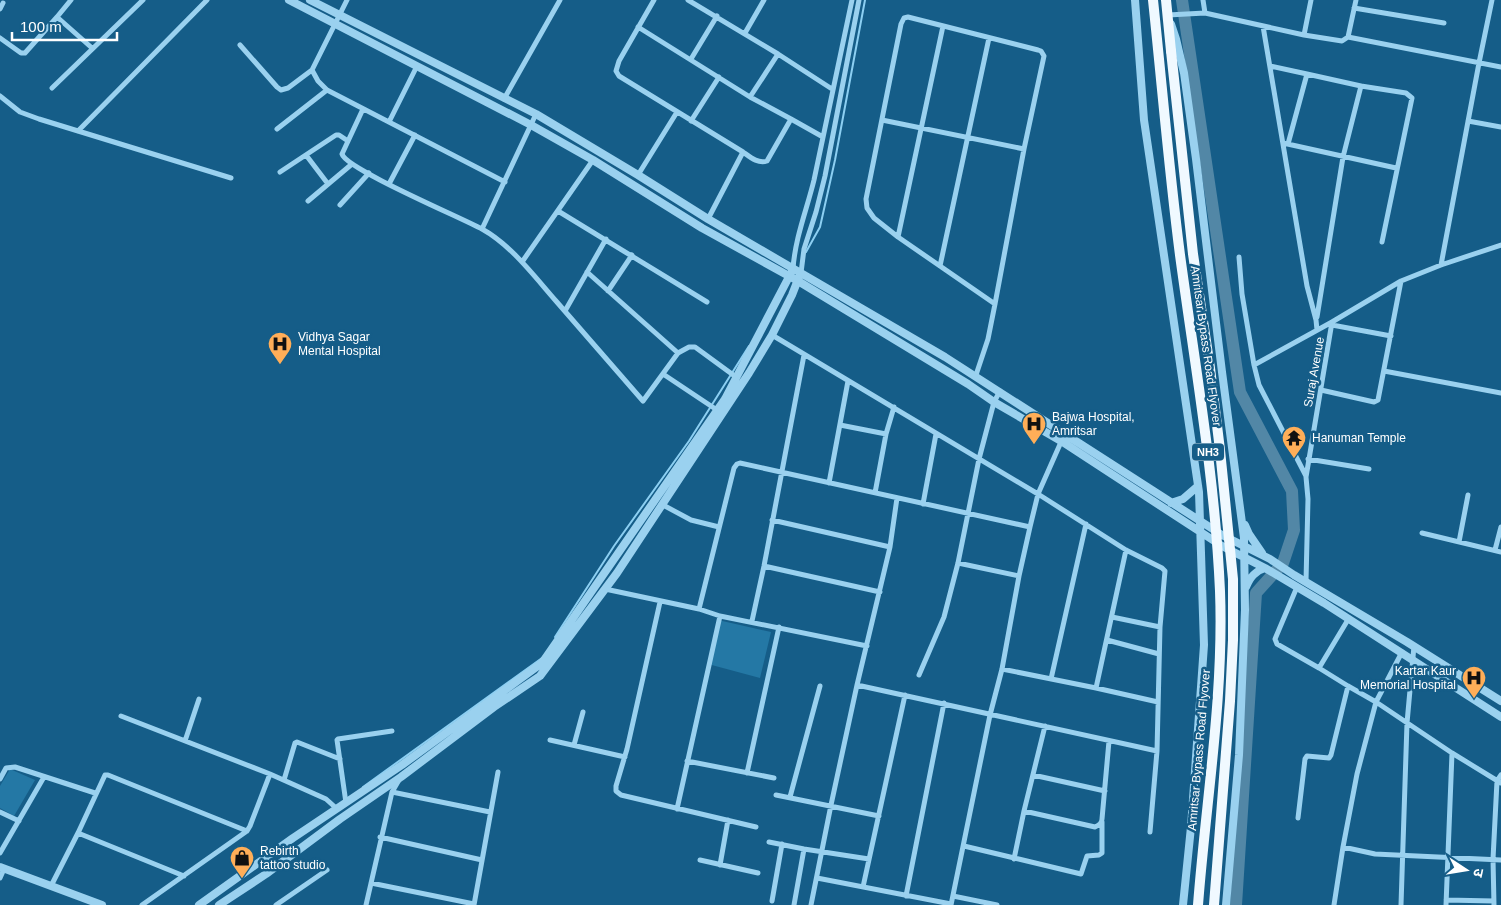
<svg xmlns="http://www.w3.org/2000/svg" width="1501" height="905" font-family="Helvetica,'Noto Sans Devanagari',sans-serif">
	<style>
		.green { fill: #2478a5 }
		.lines { fill: none; stroke-linecap: round; stroke-linejoin: round }
		.stream { stroke: #8ccff2; stroke-width: 2 }
		.river { stroke: #5287a6; stroke-width: 12 }
		.minor { stroke: #9ad1ef; stroke-width: 5 }
		.tertiary { stroke: #9ad1ef; stroke-width: 8 }
		.trunk { stroke: #f0f9ff; stroke-width: 10 }
		.trunk-bridge { stroke: #f0f9ff; stroke-width: 10 }
		.labels { text-anchor: middle; dominant-baseline: central; stroke-width: 5; stroke-linejoin: round; paint-order: stroke }
		.shield { fill: #155d88; stroke: #b9cedb; stroke-width: 1 }
		.shield-label { font-size: 11px; font-weight: bold; fill: #fff }
		.poi-label { font-size: 12px; fill: #fff; stroke: #155d88; text-anchor: start }
		.street-label { font-size: 12px; fill: #fff; stroke: #155d88 }
	</style>
	<rect width="100%" height="100%" fill="#155d88"/>
	<path class="green" d="M718,620l53,12 -11,46 -52,-14z
		M10,769l25,11 -21,36 -14,-8v-22z"/>
	<g class="lines">
		<path class="stream" d="M806,252l14,-25 15,-67 30,-160
			M555,637l59,-91 75,-105 60,-95
			M363,787l179,-129"/>
		<path class="river" d="M1182,0l58,392 52,99 2,39 -11,33 -27,30 -20,312"/>
		<path class="minor" d="M71,0l-14,17 35,31
			M347,0l-35,70 6,11 9,9 178,92
			M654,0l-35,61 -3,10 3,5 124,76 -35,67
			M688,0l90,54
			M1203,0l2,13
			M1354,8l90,15
			M0,9l3,-6
			M1168,15l37,-2 99,22 38,6 6,-4 8,-37
			M1263,26l44,260 9,34 1,10
			M638,27l112,70 41,22
			M745,33l19,-33
			M1304,35l7,-35
			M1348,37l153,30
			M0,38l21,15h4l32,-36
			M240,45l37,42 4,3 7,-2 24,-18
			M691,59l26,-43
			M1270,66l37,8 -19,70
			M1307,74l54,12 45,7 6,5 -30,144
			M52,88l91,-88
			M0,96l20,16 19,7 192,59
			M750,97l28,-43 54,35
			M504,99l56,-99
			M363,109l-21,45c4,15 120,64 140,75 29,16 52,47 74,72 29,33 58,67 87,100l35,-48 11,-6h6l41,30
			M882,120l142,29
			M691,121l28,-44
			M1468,121l33,6
			M389,122l28,-56
			M277,129l50,-39
			M78,131l129,-131
			M1283,143l113,25
			M743,152c7,5 15,12 24,9l24,-42 32,18
			M306,155l22,29
			M280,172l56,-37h3l9,6
			M638,175l39,-63
			M389,184l26,-49
			M308,201l44,-37
			M340,205l29,-32
			M558,211l149,91
			M482,229l54,-115
			M898,237l45,-211
			M1239,257l3,37 12,71
			M522,262l71,-102
			M1441,265l38,-202 13,-63
			M940,266l49,-228
			M793,269c2,-31 14,-60 21,-89 13,-60 25,-120 38,-180
			M587,272l91,81
			M801,273l3,-24 12,-37 9,-36 34,-176
			M608,291l24,-36
			M565,311l41,-72
			M1317,317l26,-160 18,-71
			M1332,325l59,11
			M772,335l266,159 88,56 36,18 3,3 -5,56 -3,124 -7,81
			M1384,371l117,22
			M663,374l54,36
			M976,375l12,-36 7,-35 29,-155 20,-93 -3,-5 -3,-1 -130,-33 -4,1 -3,6 -35,175 1,9 7,10 24,19 97,67
			M1321,390l53,12 4,-2 23,-119
			M840,425l46,9
			M1308,459l61,10
			M1306,476l-47,-91 -5,-20 78,-43
			M829,483l19,-102
			M875,493l11,-59 8,-27
			M923,504l13,-70
			M663,505l28,15 28,7
			M772,520l118,27
			M1422,533l79,19
			M1459,542l9,-47
			M1495,550l6,-23
			M958,563l61,13
			M764,566l116,26
			M1306,581l2,-82 -2,-22 26,-155 69,-41 40,-16 60,-20
			M1297,587l-22,52 2,5 42,24
			M605,589l94,20 21,7 147,30
			M660,602l-33,147 -11,37v5l5,4 135,32
			M699,609l35,-141 3,-4 3,-1 290,64
			M1112,617l48,10
			M1349,618l-30,50 29,18 28,16 76,51 49,30
			M752,621l12,-55 40,-211
			M1107,640l52,14
			M1002,669l94,19 62,14
			M919,675l25,-58 14,-54 21,-104 15,-57 6,-11
			M1051,679l35,-155
			M857,685l300,66
			M1096,688l30,-138
			M121,716l149,58 56,25 10,9
			M550,740l75,17
			M185,741l14,-42
			M574,745l9,-33
			M687,761l87,17
			M747,773l32,-146
			M1033,775l72,16
			M0,779l6,-11 9,-1 80,26
			M284,780l11,-37 2,-1 43,17
			M392,792l98,20
			M776,795l103,21
			M790,797l30,-111
			M346,803l-9,-63 1,-1 54,-8
			M677,809l43,-193
			M1024,811l71,16c5,-2 7,-4 7,-8l7,-78
			M0,812l19,9
			M1298,818l7,-59 2,-3 22,2 2,-3 17,-69
			M78,833l106,43
			M380,837l102,23
			M769,842l35,7 65,10
			M964,846l117,28 6,-18 12,-1 3,-2v-31
			M1343,847l32,7 126,6
			M0,853l44,-76
			M1014,859l10,-48 21,-85
			M700,860l58,13
			M720,865l8,-45
			M0,878l4,-9
			M817,878l134,26
			M371,883l103,21
			M51,886l27,-53 27,-58h3l139,56
			M863,887l42,-192
			M906,896l38,-193
			M953,896l44,9
			M1446,900l48,1
			M772,901l10,-57
			M142,905l105,-74 3,-5 20,-52
			M276,905l51,-35
			M366,905l26,-113 7,-12
			M474,905l24,-133
			M794,905l10,-56
			M811,905l20,-100 26,-120 33,-138 7,-49
			M951,905l39,-190 12,-46 17,-93 11,-49 8,-33 27,-61
			M1334,905l9,-58 14,-73 19,-72 26,-50
			M1401,905l6,-182 7,-77
			M1446,905l6,-152
			M1494,905l-1,-46 4,-78 4,-6"/>
		<path class="tertiary" d="M289,0l242,125 62,35 109,68 96,53 170,103 26,18 67,39 161,105 43,22 59,35 177,114
			M310,0l226,114 102,61 70,44 237,138 277,178 48,24 24,16 113,67 94,59
			M1135,0l9,120 55,372 5,153 -13,182 -8,78
			M1171,24l5,15 8,34 12,86 26,213 22,166 1,72 -6,145 -13,150
			M1171,503l12,-4 15,-13
			M1245,525l4,9 13,19
			M1246,587c4,-10 9,-16 19,-19
			M0,867l102,38
			M199,905l94,-67 109,-73 140,-102 183,-264 66,-126
			M219,905l47,-31 74,-55 61,-42 93,-70 46,-31 77,-103 132,-200 23,-38 20,-40 7,-18"/>
		<path class="trunk" d="M1166,0l5,51"/>
		<path class="trunk-bridge" d="M1153,0c9,85 16,170 27,255 15,111 35,223 40,336 4,105 -14,209 -22,314
			M1171,51l22,203 17,114 10,82 13,129v61l-3,61 -16,204"/>
	</g>
	<defs>
		<symbol id="hospital-pin" viewBox="-11 -11 22 30"><path d="M0 17L-7.5 6A9.5 9.5 0 1 1 7.5 6Z" fill="#ffae58" stroke="#155d88"/><path d="M-5-5h3v3.5h4V-5h3V5h-3V1.5h-4V5h-3Z" fill="#111"/></symbol>
		<symbol id="temple-pin" viewBox="-11 -11 22 30"><path d="M0 17L-7.5 6A9.5 9.5 0 1 1 7.5 6Z" fill="#ffae58" stroke="#155d88"/><path d="M0-6L5-2H3V0L6.5 2.5H4V6H1.5V3h-3V6H-4V2.5H-6.5L-3 0V-2H-5Z" fill="#111"/></symbol>
		<symbol id="shop-pin" viewBox="-11 -11 22 30"><path d="M0 17L-7.5 6A9.5 9.5 0 1 1 7.5 6Z" fill="#ffae58" stroke="#155d88"/><path d="M-5-2.5h2.3a2.7 3.5 0 0 1 5.4 0H5L5.5 6h-11ZM-1.5-2.5h3a1.5 2.3 0 0 0-3 0Z" fill="#111"/></symbol>
	</defs>
	<g fill-rule="evenodd">
		<use href="#hospital-pin" x="266" y="330" width="28" height="38"/>
		<use href="#hospital-pin" x="1020" y="410" width="28" height="38"/>
		<use href="#temple-pin" x="1280" y="424" width="28" height="38"/>
		<use href="#hospital-pin" x="1460" y="664" width="28" height="38"/>
		<use href="#shop-pin" x="228" y="844" width="28" height="38"/>
	</g>
	<g class="labels">
		<rect class="shield" x="1192" y="443.5" width="32" height="17" rx="4"/>
		<g class="shield-label">
			<text x="1208" y="452">NH3</text>
		</g>
		<g class="poi-label">
			<text x="298" y="337">Vidhya Sagar<tspan x="298" dy="14">Mental Hospital</tspan></text>
			<text x="1052" y="417">Bajwa Hospital,<tspan x="1052" dy="14">Amritsar</tspan></text>
			<text x="1312" y="438">Hanuman Temple</text>
			<text x="1456" y="671" text-anchor="end">Kartar Kaur<tspan x="1456" dy="14">Memorial Hospital</tspan></text>
			<text x="260" y="851">Rebirth<tspan x="260" dy="14">tattoo studio</tspan></text>
		</g>
		<g class="street-label">
			<text transform="translate(1206 346) rotate(82)">Amritsar Bypass Road Flyover</text>
			<text transform="translate(1314 372) rotate(-80)">Suraj Avenue</text>
			<text transform="translate(1199 750) rotate(-85)">Amritsar Bypass Road Flyover</text>
		</g>
	</g>
	<g transform="translate(1466 870) rotate(102)" stroke="#155d88" stroke-width="4" paint-order="stroke">
	<path d="M0-4L9 19L0 12L-9 19Z" fill="#ffffff"/>
	<text y="-8" font-size="14" font-weight="bold" text-anchor="middle" fill="#ffffff">उ</text>
	</g>
	<path d="M12 32v8h105v-8" fill="none" stroke="#ffffff" stroke-width="2.5"/>
	<text x="20" y="32" font-size="15" fill="#ffffff" stroke="#155d88" stroke-width="4" paint-order="stroke">100 m</text>
</svg>
